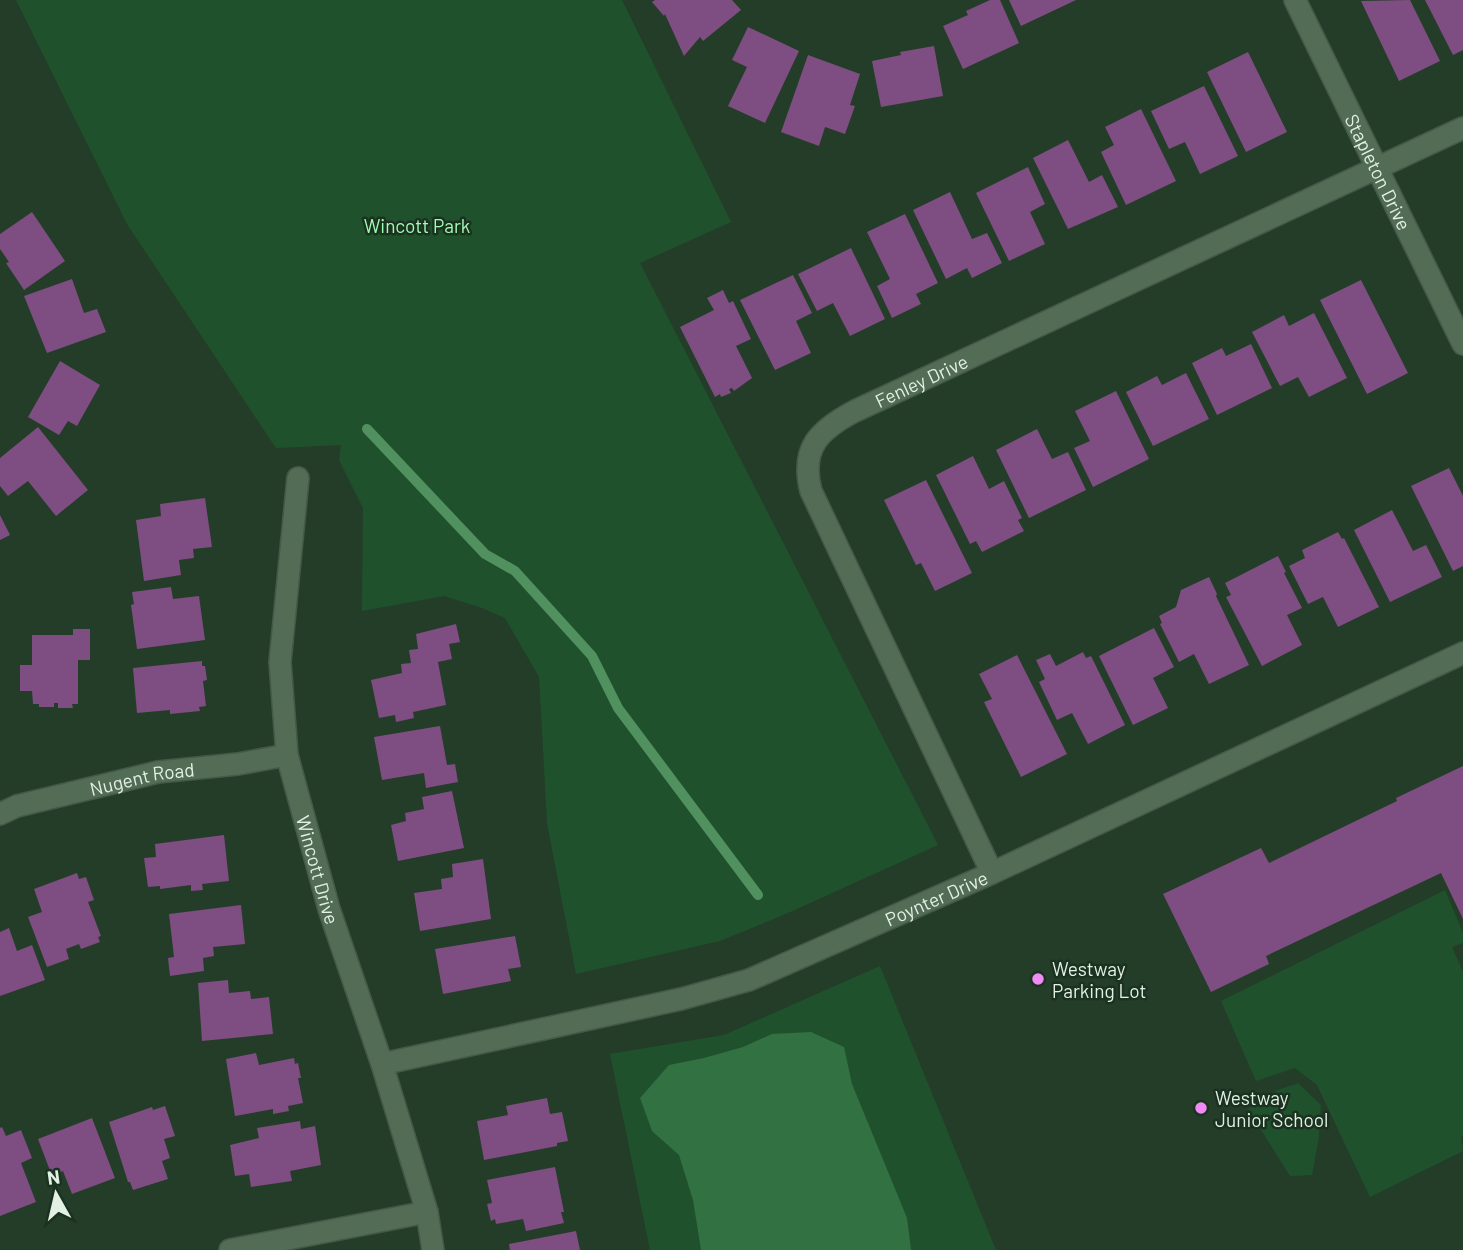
<svg xmlns="http://www.w3.org/2000/svg" width="1463" height="1250" font-family="Barlow,sans-serif">
	<style>
		.green { fill: #20512d }
		.forest { fill: #327142 }
		.lines { fill: none; stroke-linecap: round; stroke-linejoin: round }
		.stream { stroke: #51915f; stroke-width: 10 }
		.building { fill: #7e4d81 }
		.minor-casing { stroke: #445948; stroke-width: 24 }
		.minor { stroke: #526c56; stroke-width: 21 }
		.poi-dot { fill: #f08bf5; stroke: #1a321f; stroke-width: 2.5 }
		.labels { text-anchor: middle; dominant-baseline: central; stroke-width: 5; stroke-linejoin: round; paint-order: stroke }
		.street-label { font-size: 19px; fill: #e3f1e5; stroke: #1a321f }
		.park-label { font-size: 19px; fill: #a2fcb4; stroke: #1a321f }
		.poi-label { font-size: 19px; fill: #e3f1e5; stroke: #1a321f; text-anchor: start }
	</style>
	<rect width="100%" height="100%" fill="#243d29"/>
	<path class="green" d="M16,0h606l109,222 -91,41 298,582 -150,68 -68,28 -144,33 -29,-151 -8,-146 -34,-59 -23,-10 -38,-12 -82,15 1,-103 -24,-48 2,-15 -65,3 -149,-224z
		M1445,890l18,43v10l-11,4 11,25v164l-2,1 2,14 -93,46 -53,-112 -22,-17 -39,13 -35,-80z
		M880,966l116,284h-346l-40,-196 114,-19z
		M1298,1083l23,22 -2,31 -7,39 -22,1 -42,-67 30,-19z"/>
	<path class="forest" d="M811,1032l33,15 8,37 55,134 4,32h-210l-8,-50 -14,-45 -27,-24 -12,-33 29,-33 35,-7 39,-11 29,-13z"/>
	<g class="lines">
		<path class="stream" d="M367,429l118,125 30,17 77,85 26,52 140,187"/>
	</g>
	<path class="building" d="M655,0h77l9,10 -38,31 -3,-4 -16,19 -19,-42 -1,2 -12,-14z
		M990,0h10l19,43 -56,26 -20,-43 25,-11 -2,-4z
		M1009,0h67l-55,26z
		M1410,0l30,61 -41,20 -38,-80z
		M1425,0h38v50l-10,5z
		M748,27l51,24 -34,72 -37,-17 19,-39 -15,-7z
		M934,46l9,50 -62,11 -9,-46 29,-6 -1,-3z
		M1248,52l39,80 -41,20 -39,-80z
		M808,55l52,19 -10,31 5,1 -10,28 -20,-7 -6,19 -38,-14z
		M1204,86l34,70 -38,18 -15,-32 -16,7 -18,-38z
		M1141,109l35,72 -50,24 -25,-53 13,-7 -9,-18z
		M1068,140l21,42 13,-7 16,32 -50,22 -35,-71z
		M1028,167l17,37 -15,8 15,32 -36,17 -33,-68z
		M950,192l22,47 15,-6 15,30 -30,15 -5,-10 -21,11 -33,-69z
		M32,212l33,49 -41,29 -18,-27 3,-1 -9,-13v-15z
		M905,214l33,69 -22,11 5,10 -29,14 -15,-32 13,-7 -23,-47z
		M851,248l34,71 -35,17 -17,-33 -16,8 -19,-37z
		M793,275l19,38 -16,8 15,32 -36,17 -35,-70z
		M72,279l12,34 13,-4 9,23 -59,21 -23,-57z
		M1361,280l47,93 -41,21 -47,-94z
		M723,290l6,13 4,-2 18,38 -15,7 16,32 -18,13 -2,-3 -3,1 2,4 -10,4 -1,-3 -5,3 -35,-70 34,-17 -7,-12z
		M1314,313l33,65 -38,19 -11,-20 -18,9 -28,-54 32,-17 5,11z
		M1251,344l21,44 -55,27 -25,-52 30,-15 4,8z
		M60,361l40,24 -23,41 -9,-5 -9,14 -31,-18z
		M1186,373l23,46 -56,27 -27,-54 31,-16 5,9z
		M1116,391l33,68 -56,28 -19,-39 16,-7 -15,-30z
		M38,427l50,63 -32,26 -28,-35 -20,15 -8,-10v-28z
		M1037,429l15,30 16,-7 18,38 -57,28 -33,-68z
		M973,456l16,33 15,-8 18,37 -4,2 6,11 -42,21 -6,-11 -6,3 -34,-69z
		M1449,468l14,28v70l-10,5 -42,-85z
		M926,480l46,93 -37,18 -14,-28 -5,2 -32,-65z
		M205,498l7,49 -19,2 1,9 -15,2 2,15 -37,6 -8,-61 25,-4 -1,-12z
		M1392,510l21,41 13,-6 16,32 -52,25 -36,-72z
		M0,515l10,20 -10,5z
		M1338,532l4,7 2,-1 35,69 -41,20 -15,-30 -15,7 -19,-38 16,-8 -3,-8z
		M1278,556l8,16 -2,1 18,35 -15,7 15,30 -40,21 -36,-69 5,-2 -6,-12z
		M1209,577l8,17 -1,2 33,69 -40,19 -15,-30 -15,8 -19,-38 2,-1 -3,-7 17,-9 5,-17z
		M171,587l2,12 26,-3 6,44 -68,9 -6,-44 3,-1 -2,-12z
		M456,624l4,18 -11,2 3,15 -14,3 8,43 -33,7 1,6 -18,4 -1,-7 -16,3 -8,-38 31,-7 -1,-9 10,-1 -2,-13 9,-1 -2,-15z
		M1154,628l20,39 -21,11 15,30 -35,17 -34,-69z
		M73,629h17v31h-12v44h-6l1,4h-15v-5h-4v4h-15v-3h-6l-1,-13h-12v-26h12v-30h41z
		M1083,652l3,6 5,-2 34,69 -37,19 -16,-31 -15,7 -18,-38 6,-3 -9,-19 14,-6 6,12z
		M1017,655l50,99 -46,23 -37,-75 8,-3 -13,-25z
		M202,661v5h3l2,14 -4,1 3,25 -7,1 1,4 -30,3v-4l-33,3 -4,-45z
		M440,726l7,39 8,-1 3,18 -32,6 -2,-15 -42,7 -8,-43z
		M1463,766v153l-22,-46 -175,83 3,8 -58,28 -48,-98 98,-46 8,15 128,-62 -1,-3z
		M452,791l12,57 -66,13 -7,-36 15,-4 -1,-8 19,-4 -2,-12z
		M224,835l5,46 -27,3 1,6 -12,1v-6l-31,4v-3l-12,1 -4,-29 12,-1 -1,-13z
		M483,859l8,60 -71,12 -6,-38 28,-4 -1,-10 12,-2 -1,-13z
		M77,873l2,6 7,-2 8,23 -6,2 13,34 -3,1 2,5 -19,7 -2,-5 -13,5 3,10 -22,8 -19,-50 14,-5 -8,-23z
		M241,905l4,39 -32,3 1,9 -11,2 1,13 -34,5 -2,-18 6,-1 -5,-43z
		M9,928l8,23 15,-6 13,35 -45,16v-64z
		M515,936l6,31 -13,2 3,12 -68,13 -8,-45z
		M228,980l1,13 21,-2 1,8 18,-2 4,37 -71,7 -4,-58z
		M256,1053l3,12 35,-7 1,6 3,-1 3,15h-3l5,25 -15,3 1,5 -16,3v-5l-38,7 -9,-57z
		M547,1098l3,16 12,-2 6,29 -11,2v3l-73,14 -7,-39 31,-6 -2,-9z
		M165,1106l10,30 -11,3 6,19 -8,3 6,18 -35,11 -3,-8h-2l-19,-60 43,-15 1,3z
		M92,1118l23,60 -43,16 -9,-23 -11,5 -14,-37z
		M300,1121l1,8 14,-3 6,39 -31,6 2,10 -41,6 -2,-13 -14,2 -5,-31 29,-7 -2,-10z
		M2,1127l4,9 15,-6 11,28 -11,5 15,39 -36,14v-88z
		M555,1167l9,45h-3l3,11 -38,8 -3,-12 -27,5 -1,-5 -4,2 -4,-17 5,-1 -5,-23z
		M576,1231l4,19h-70l-1,-6z"/>
	<g class="lines">
		<defs>
			<g id="minor">
				<path id="s1" d="M1295,0l168,344"/>
				<path id="s2" d="M298,478l-18,184 7,93 42,154 53,155 45,148 6,38"/>
				<path id="s3" d="M0,814l17,-8 141,-34 80,-8 49,-9"/>
				<path id="s4" d="M992,873l-181,-382c-11,-43 8,-61 44,-80l608,-283"/>
				<path id="s5" d="M382,1064l299,-65 68,-19 243,-107 471,-220"/>
				<path d="M230,1250l197,-38"/>
			</g>
		</defs>
		<use href="#minor" class="minor-casing"/>
		<use href="#minor" class="minor"/>
	</g>
	<g class="poi-dot">
		<circle cx="1038" cy="979" r="7"/>
		<circle cx="1201" cy="1108" r="7"/>
	</g>
	<g class="labels">
		<g class="street-label">
			<text stroke="none"><textPath href="#s1" startOffset="191">Stapleton Drive</textPath></text>
			<text stroke="none"><textPath href="#s4" startOffset="597">Fenley Drive</textPath></text>
			<text stroke="none"><textPath href="#s3" startOffset="147">Nugent Road</textPath></text>
			<text stroke="none"><textPath href="#s2" startOffset="397">Wincott Drive</textPath></text>
			<text stroke="none"><textPath href="#s5" startOffset="581">Poynter Drive</textPath></text>
		</g>
		<g class="park-label">
			<text x="417" y="225">Wincott Park</text>
		</g>
		<g class="poi-label">
			<text x="1052" y="968">Westway<tspan x="1052" dy="22">Parking Lot</tspan></text>
			<text x="1215" y="1097">Westway<tspan x="1215" dy="22">Junior School</tspan></text>
		</g>
	</g>
	<g transform="translate(56 1194) rotate(352)" stroke="#1a321f" stroke-width="5" paint-order="stroke">
	<path d="M0-5L12 26L0 18L-12 26Z" fill="#e3f1e5"/>
	<text y="-10" font-size="19" font-weight="bold" text-anchor="middle" fill="#e3f1e5">N</text>
	</g>
</svg>
